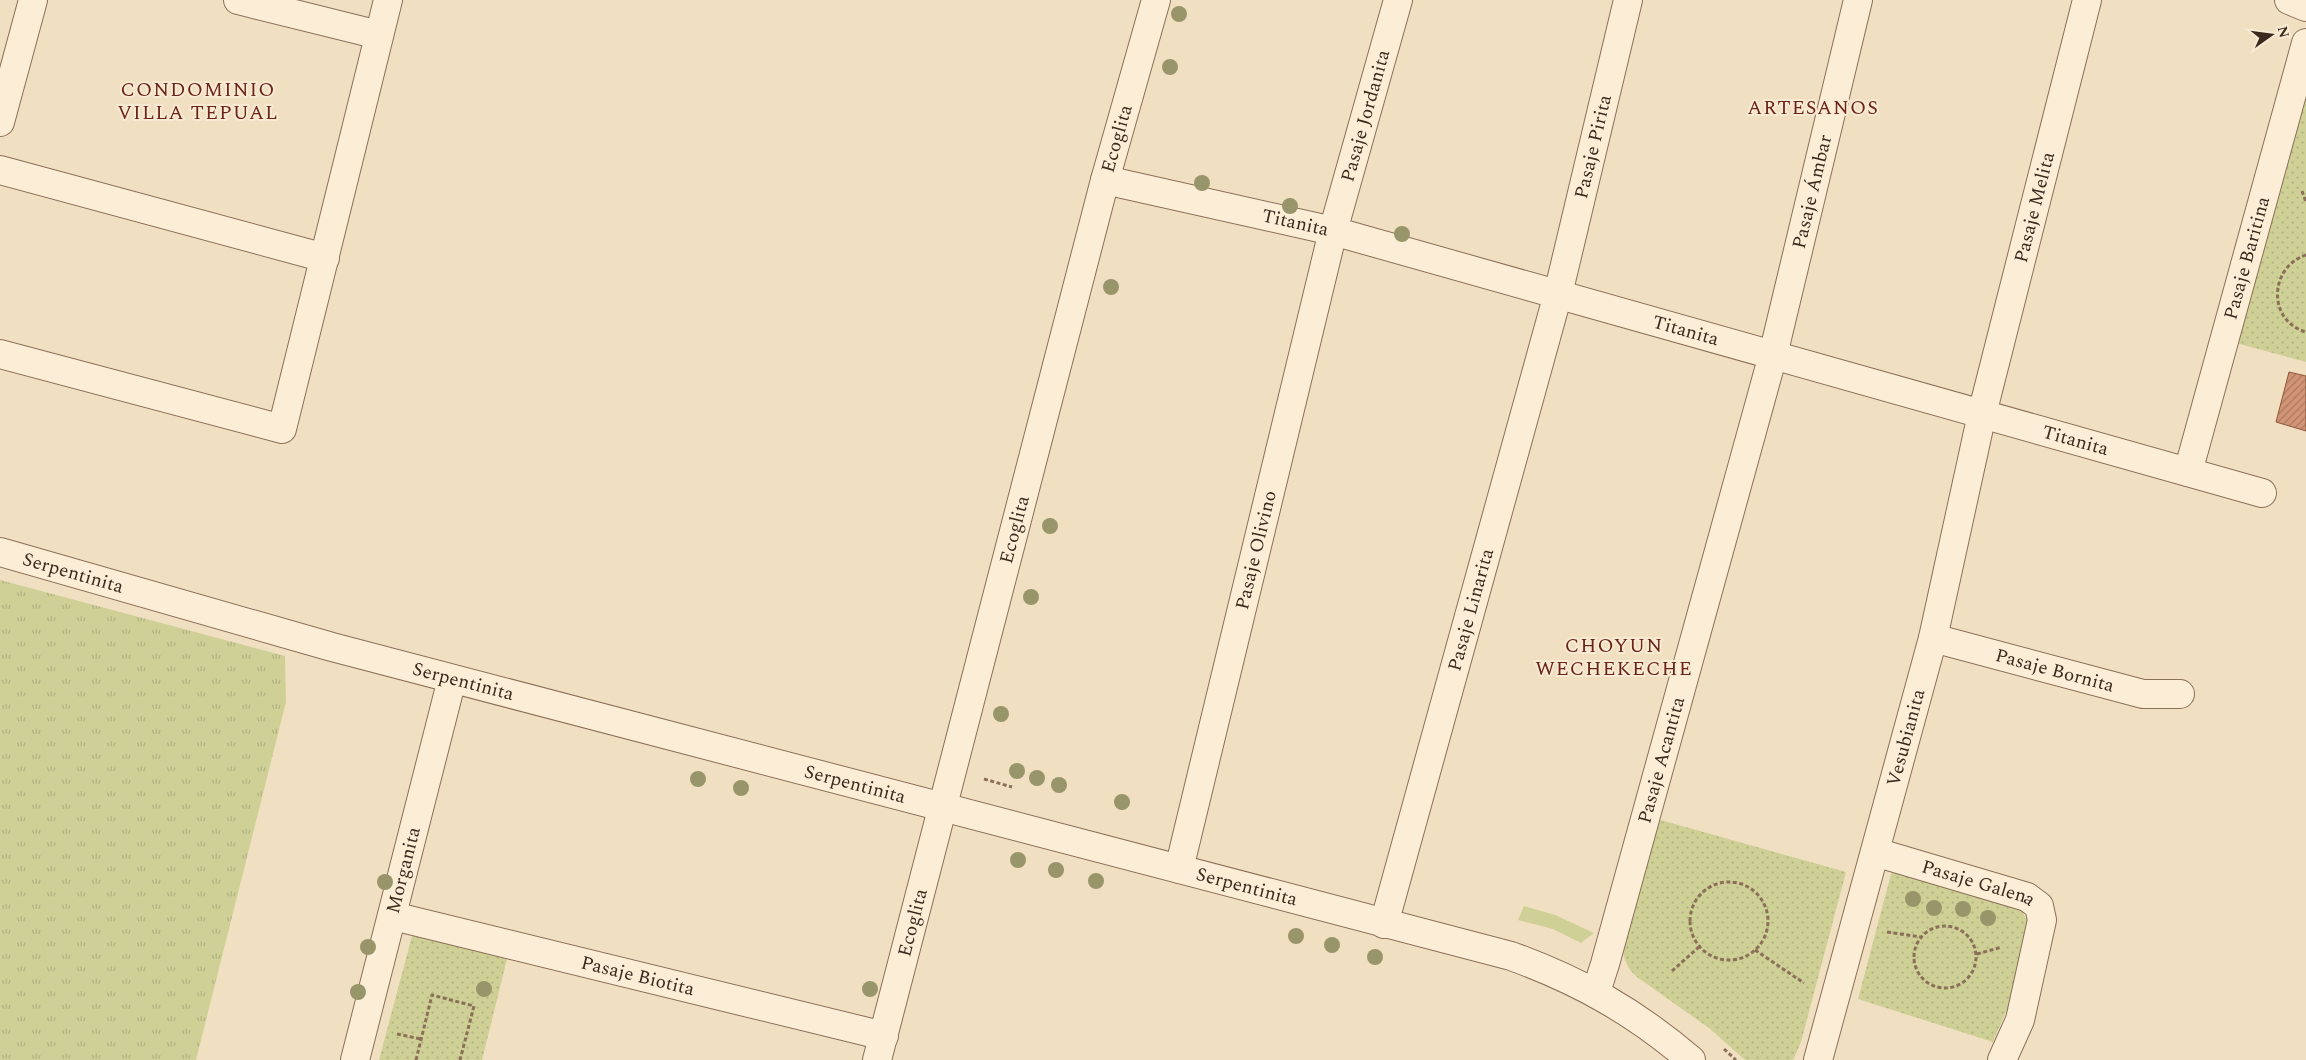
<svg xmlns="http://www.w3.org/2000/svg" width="2306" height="1060" font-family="Spectral,serif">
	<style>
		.grass { fill: url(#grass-tufts) }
		.park { fill: url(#park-dots) }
		.garden { fill: #ced096 }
		.building { fill: url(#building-hatch); stroke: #8d563c }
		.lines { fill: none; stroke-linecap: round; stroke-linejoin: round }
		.minor-casing { stroke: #8c6f58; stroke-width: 30 }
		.path { stroke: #8c6f58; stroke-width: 3; stroke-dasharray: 4 2.5; stroke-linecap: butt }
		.minor { stroke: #fbedd6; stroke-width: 28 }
		.tree { fill: #98956a }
		.labels { text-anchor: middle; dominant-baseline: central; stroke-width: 4; stroke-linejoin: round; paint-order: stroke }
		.street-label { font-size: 19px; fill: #3b291d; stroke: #f8ead3 }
		.neighbourhood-label { font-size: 20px; letter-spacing: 1px; fill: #6b241a; stroke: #f8ead3 }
	</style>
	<defs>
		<pattern id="grass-tufts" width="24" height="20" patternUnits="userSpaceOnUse" patternTransform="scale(1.25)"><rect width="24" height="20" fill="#ced096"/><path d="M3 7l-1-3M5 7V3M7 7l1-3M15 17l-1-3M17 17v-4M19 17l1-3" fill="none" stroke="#b2b381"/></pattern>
		<pattern id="park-dots" width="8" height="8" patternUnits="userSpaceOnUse" patternTransform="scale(1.25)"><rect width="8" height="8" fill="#ced096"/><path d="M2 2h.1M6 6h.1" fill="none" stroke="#b2b381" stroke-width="1.8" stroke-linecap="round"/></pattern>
		<pattern id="building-hatch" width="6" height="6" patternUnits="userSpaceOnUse" patternTransform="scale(1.25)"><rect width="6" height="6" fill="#d19476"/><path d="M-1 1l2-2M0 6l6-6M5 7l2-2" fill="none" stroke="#ab7960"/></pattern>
	</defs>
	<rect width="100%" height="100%" fill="#f1dfc2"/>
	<path class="grass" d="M0,580l285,76 1,46 -90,358h-196z"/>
	<path class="park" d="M2306,90v272l-70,-19z
		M1657,819l189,53 -45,170 -8,18h-48l-36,-32 -72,-51 -7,-7 -5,-10 -4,-17z
		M1897,871l113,34 11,5 6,10 2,12 -15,61 -21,49 -135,-43 33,-125z
		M413,932l94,27 -25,101h-103z"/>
	<path class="garden" d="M1524,906l31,9 39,18 -13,10 -28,-14 -35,-9z"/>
	<path class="building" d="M2289,372l17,4v55l-30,-9z"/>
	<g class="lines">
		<defs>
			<g id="minor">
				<path d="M238,0l141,35"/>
				<path d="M2289,0l17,7"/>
				<path d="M0,122l33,-122"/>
				<path d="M0,170l325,88"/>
				<path id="s1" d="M1105,180l228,51 929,262"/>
				<path d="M0,354l282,75 106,-429"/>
				<path id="s2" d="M2188,472l118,-429"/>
				<path id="s3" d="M0,552l332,95 1179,309c69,25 124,56 180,104"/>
				<path id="s4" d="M1933,638l210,56h37"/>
				<path id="s5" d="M1875,852l152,45 12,9 3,14 -22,100 -18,40"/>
				<path id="s6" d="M1179,869l154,-638 65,-231"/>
				<path id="s7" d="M393,916l491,120"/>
				<path id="s8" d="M1384,924l174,-630 70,-294"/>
				<path id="s9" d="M1596,992l9,-28 168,-609 85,-355"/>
				<path id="s10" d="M355,1060l97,-381"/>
				<path id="s11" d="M877,1060l228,-880 51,-180"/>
				<path id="s12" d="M1818,1060l115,-422 49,-224 105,-414"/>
			</g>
		</defs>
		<use href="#minor" class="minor-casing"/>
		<path class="path" d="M2302,191l4,11
			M2306,255c-37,12 -39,66 0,77
			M984,779l28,8
			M1690 921a39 39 0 1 1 78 0a39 39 0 1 1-78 0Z
			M1914 957a31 31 0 1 1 62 0a31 31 0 1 1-62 0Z
			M1887,932l34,5
			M1755,950l49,33
			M1977,954l25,-7
			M1672,971l28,-25
			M397,1034l24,5
			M1724,1049l12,11
			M416,1060l16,-65 42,11 -14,54"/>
		<use href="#minor" class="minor"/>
	</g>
	<g class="tree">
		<circle cx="1179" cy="14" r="8"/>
		<circle cx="1170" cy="67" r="8"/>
		<circle cx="1202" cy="183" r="8"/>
		<circle cx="1290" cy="206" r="8"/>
		<circle cx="1402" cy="234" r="8"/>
		<circle cx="1111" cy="287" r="8"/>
		<circle cx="1050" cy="526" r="8"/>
		<circle cx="1031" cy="597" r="8"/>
		<circle cx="1001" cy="714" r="8"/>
		<circle cx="1017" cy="771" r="8"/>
		<circle cx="1037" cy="778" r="8"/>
		<circle cx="698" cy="779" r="8"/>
		<circle cx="1059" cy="785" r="8"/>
		<circle cx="741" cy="788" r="8"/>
		<circle cx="1122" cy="802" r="8"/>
		<circle cx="1018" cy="860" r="8"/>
		<circle cx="1056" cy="870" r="8"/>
		<circle cx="1096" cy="881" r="8"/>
		<circle cx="385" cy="882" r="8"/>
		<circle cx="1913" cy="899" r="8"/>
		<circle cx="1934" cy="908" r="8"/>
		<circle cx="1963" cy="909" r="8"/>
		<circle cx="1988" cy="918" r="8"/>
		<circle cx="1296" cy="936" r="8"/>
		<circle cx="1332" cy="945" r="8"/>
		<circle cx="368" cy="947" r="8"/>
		<circle cx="1375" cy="957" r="8"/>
		<circle cx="484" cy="989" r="8"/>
		<circle cx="870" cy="989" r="8"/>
		<circle cx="358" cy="992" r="8"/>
	</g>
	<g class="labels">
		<g class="street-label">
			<text stroke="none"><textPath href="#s6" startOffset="776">Pasaje Jordanita</textPath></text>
			<text stroke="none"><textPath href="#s11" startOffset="952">Ecoglita</textPath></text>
			<text stroke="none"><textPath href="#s8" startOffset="805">Pasaje Pirita</textPath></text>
			<text stroke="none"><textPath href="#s9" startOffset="829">Pasaje Ámbar</textPath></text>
			<text stroke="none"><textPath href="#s12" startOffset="880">Pasaje Melita</textPath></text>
			<text stroke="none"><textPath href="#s1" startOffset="195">Titanita</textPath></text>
			<text stroke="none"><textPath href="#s2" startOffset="222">Pasaje Baritina</textPath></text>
			<text stroke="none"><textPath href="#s1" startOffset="600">Titanita</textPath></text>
			<text stroke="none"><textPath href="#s1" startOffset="1005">Titanita</textPath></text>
			<text stroke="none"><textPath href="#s11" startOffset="548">Ecoglita</textPath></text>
			<text stroke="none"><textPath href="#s6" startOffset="328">Pasaje Olivino</textPath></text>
			<text stroke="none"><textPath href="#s3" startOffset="76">Serpentinita</textPath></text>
			<text stroke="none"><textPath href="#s8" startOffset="326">Pasaje Linarita</textPath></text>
			<text stroke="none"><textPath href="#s4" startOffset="126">Pasaje Bornita</textPath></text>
			<text stroke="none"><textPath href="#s3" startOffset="481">Serpentinita</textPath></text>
			<text stroke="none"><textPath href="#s12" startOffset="334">Vesubianita</textPath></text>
			<text stroke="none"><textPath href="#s9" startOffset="241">Pasaje Acantita</textPath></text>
			<text stroke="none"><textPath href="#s3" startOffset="886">Serpentinita</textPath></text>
			<text stroke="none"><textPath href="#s10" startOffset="196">Morganita</textPath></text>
			<text stroke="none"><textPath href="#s5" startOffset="108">Pasaje Galena</textPath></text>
			<text stroke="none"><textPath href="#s3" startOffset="1291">Serpentinita</textPath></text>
			<text stroke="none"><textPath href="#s11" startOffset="142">Ecoglita</textPath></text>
			<text stroke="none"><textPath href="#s7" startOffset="252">Pasaje Biotita</textPath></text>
		</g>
		<g class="neighbourhood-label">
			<text x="198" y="90">CONDOMINIO<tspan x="198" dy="23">VILLA TEPUAL</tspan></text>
			<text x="1813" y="108">ARTESANOS</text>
			<text x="1614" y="646">CHOYUN<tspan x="1614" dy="23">WECHEKECHE</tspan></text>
		</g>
	</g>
	<g transform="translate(2271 35) rotate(76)" stroke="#f8ead3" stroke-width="4" paint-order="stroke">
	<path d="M0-4L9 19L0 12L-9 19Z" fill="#3b291d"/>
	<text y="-8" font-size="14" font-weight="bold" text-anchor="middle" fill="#3b291d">N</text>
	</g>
</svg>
